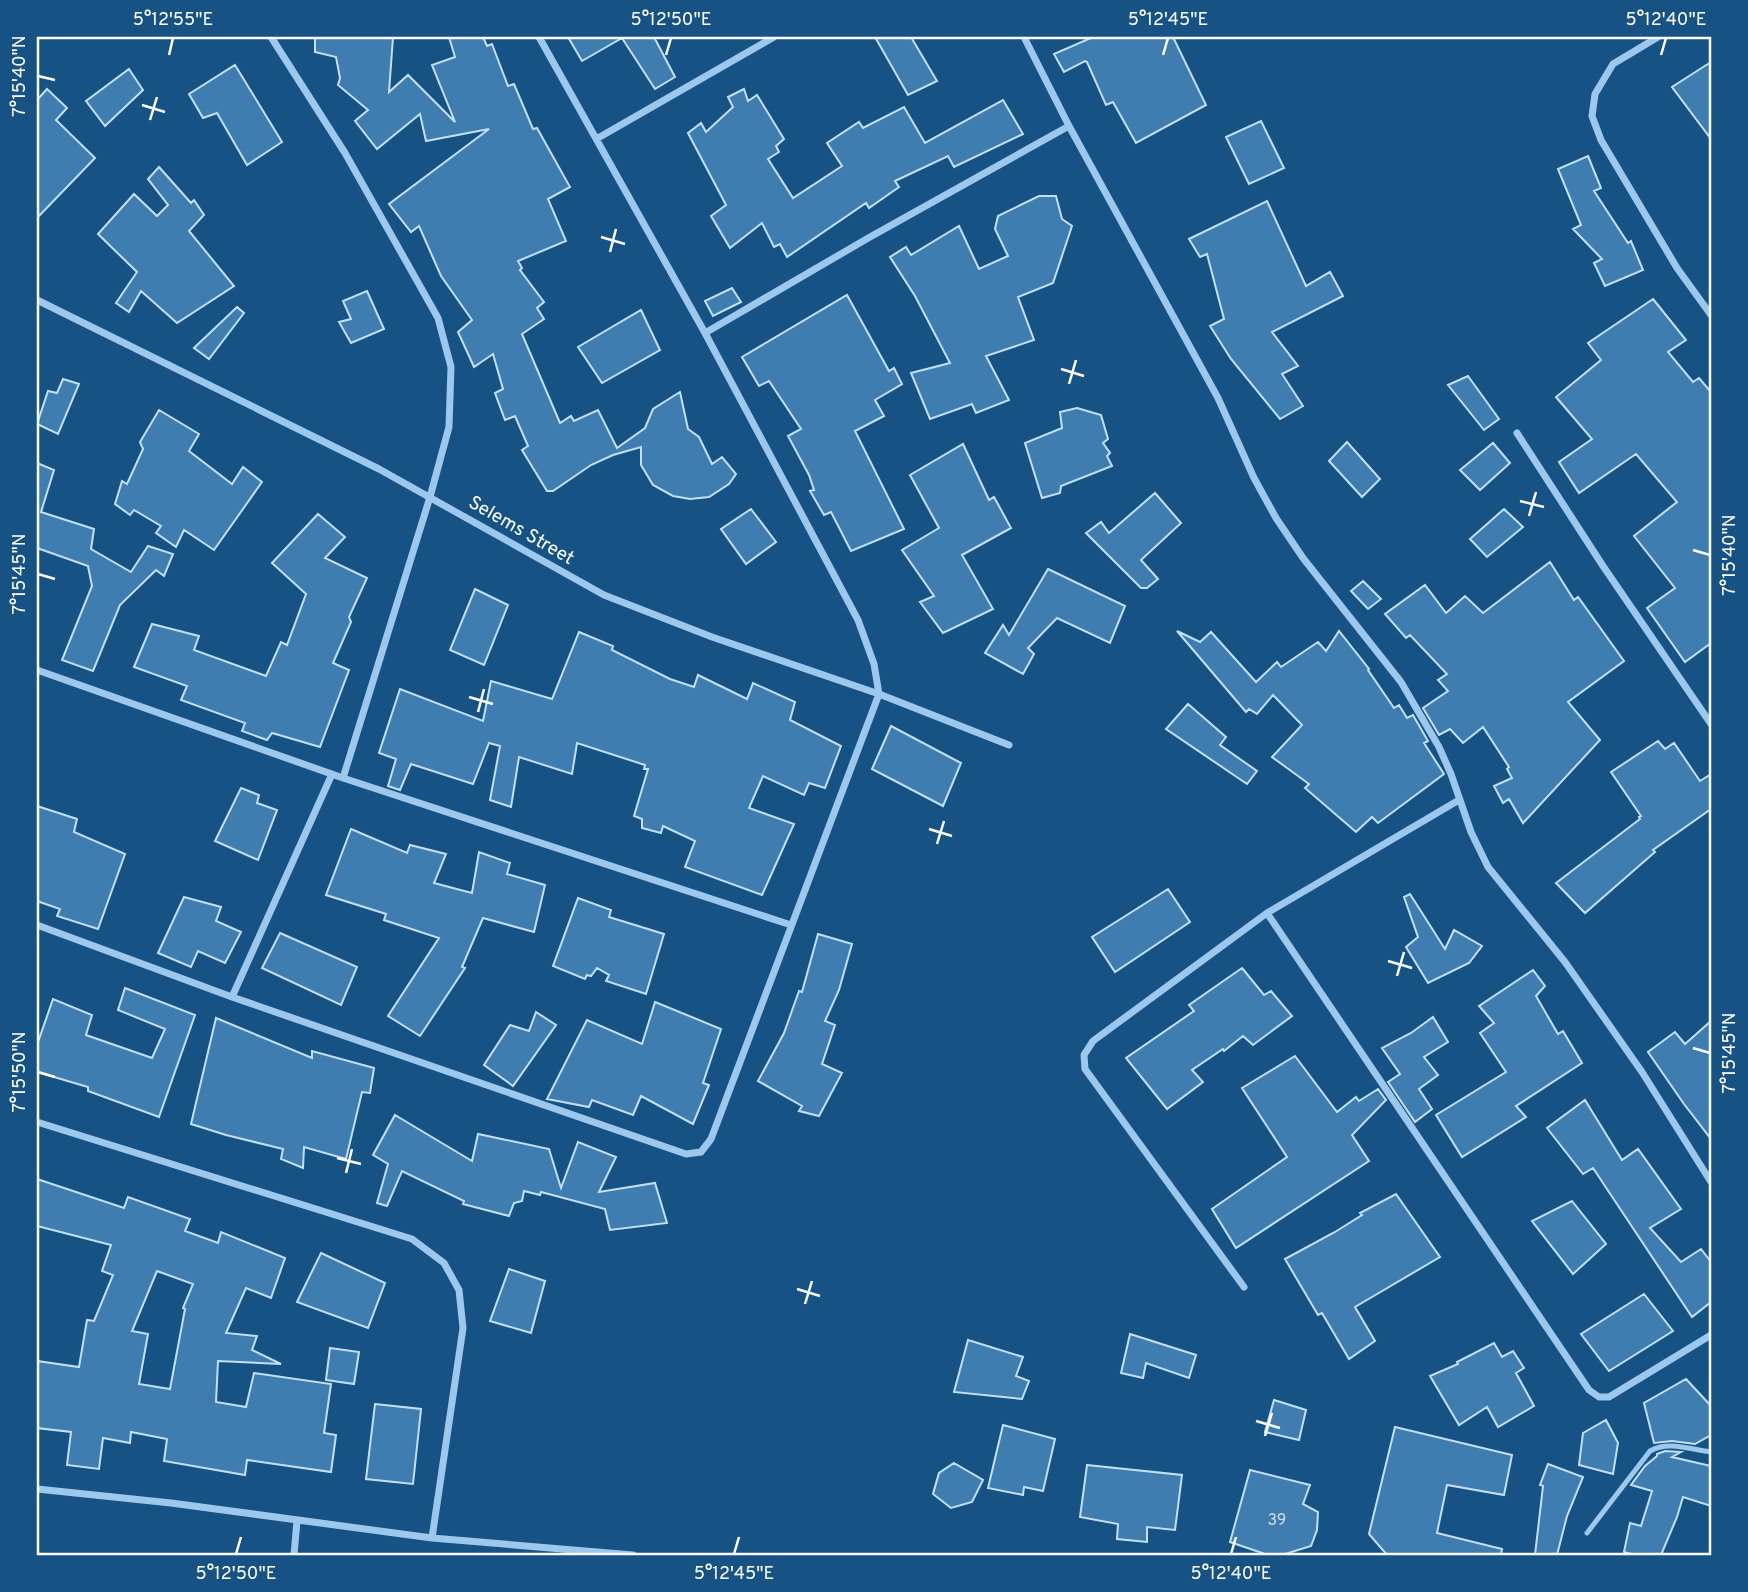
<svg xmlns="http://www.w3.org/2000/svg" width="1748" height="1592" font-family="Overpass,sans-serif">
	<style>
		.building { fill: #3f7caf; stroke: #c1e0fa; stroke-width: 2; fill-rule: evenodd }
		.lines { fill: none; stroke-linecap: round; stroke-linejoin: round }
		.service { stroke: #9cc8ed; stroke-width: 5 }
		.minor { stroke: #9cc8ed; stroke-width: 7 }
		.ticks { fill: none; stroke: #fff; stroke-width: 2.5 }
		.labels { text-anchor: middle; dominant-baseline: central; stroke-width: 5; stroke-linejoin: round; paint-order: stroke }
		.number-label { font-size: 16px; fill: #cfdeeb }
		.street-label { font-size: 19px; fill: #fff; stroke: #175285 }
		.neatline { fill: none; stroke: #fff; stroke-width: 2.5 }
		.ticks-label { font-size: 18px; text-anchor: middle; fill: #fff }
	</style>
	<rect width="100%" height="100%" fill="#175285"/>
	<path class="building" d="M315,37h78l-4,55 19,-17 47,47 -23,-57 23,-8 -6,-20h34l4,9 5,-2 16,42 6,-2 19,45 4,-1 33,59 -22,12 18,42 -48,20 4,7 -2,2 24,32 -7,6 7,11 -22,15 38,89 11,-7 3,5 24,-11 19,38 28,-20 8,-19 27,-17 8,37 11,8 13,27 10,-7 14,17 -7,10 -20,13 -19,2 -17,-3 -20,-11 -12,-20v-18l-28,8 -22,10 -38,26h-6l-25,-41 6,-4 -13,-30 -10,4 -10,-27 8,-4 -10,-35 -19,13 -16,-35 14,-12 -31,-44 -22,-50 -8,6 -22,-28 100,-75 -63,12 -6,-27 -43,35 -22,-28 13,-11 -30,-25 2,-7 -4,-21 -21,-5z
		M568,37h86l21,40 -20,12 -33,-51 -40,23z
		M875,37h36l26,44 -29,14z
		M1093,37h80l33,68 -70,38 -23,-41 -7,3 -19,-43 -2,-1 -21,11 -10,-18z
		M1711,62v77l-39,-52z
		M235,65l47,77 -35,23 -30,-52 -14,5 -14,-24z
		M129,69l14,21 -38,36 -19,-25z
		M47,89l20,19 -11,12 39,38 -58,60v-118z
		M744,89l4,12 9,-6 27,44 -8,7 3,6 -11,7 25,39 49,-32 -15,-23 32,-21 4,6 41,-21 21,36 78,-43 20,34 -69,33 -6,-11 -53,25 4,6 -30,21 -3,-5 -79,54 -7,-13 -6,3 -12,-24 -32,25 -19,-32 15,-11 -38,-72 13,-10 5,9 27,-25 -5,-10z
		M1261,121l23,47 -35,16 -23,-47z
		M1588,156l13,32 -7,3 34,52 3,-2 12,29 -38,16 -11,-23 8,-4 -29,-30 8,-4 -23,-56z
		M159,167l32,36 3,-3 10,15 -15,16 45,55 -57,37 -36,-32 -12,21 -13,-9 21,-31 -39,-38 36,-40 23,22 11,-11 -20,-26z
		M1039,196h17l6,23 10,7 -19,57 -35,14 16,43 -48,16 23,44 -33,13 -4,-9 -42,15 -19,-46 39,-10 -35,-67 -25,-39 16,-10 5,8 48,-29 20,43 29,-13 -13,-27 3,-13z
		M1267,201l39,85 24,-14 13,24 -71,36 26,34 -16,8 21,32 -23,13 -49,-60 -21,-33 14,-7 -17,-65 -7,3 -11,-18z
		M732,288l9,14 -28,14 -8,-15z
		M367,291l17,38 -33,14 -12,-21 12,-3 -8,-18z
		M847,295l42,76 5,-3 8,16 -27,16 9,16 -29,15 49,98 -53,22 -20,-39 -7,3 -14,-24 4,-1 -5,-15 -21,-39 13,-7 -32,-48 -10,5 -17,-29z
		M1653,299l33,41 -18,12 25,30 6,-4 12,14v251l-26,19 -38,-54 28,-20 -41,-52 43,-34 -41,-48 -57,39 -20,-31 33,-23 -36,-42 45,-37 -13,-17z
		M237,307l7,6 -35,46 -15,-11z
		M641,310l19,40 -58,33 -24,-36z
		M1468,376l31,43 -15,11 -36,-45z
		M63,379l16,5 -21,50 -21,-10 11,-33 9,2z
		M1077,408l24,7 7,24 -5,4 7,10 -3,3 5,10 -51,20 -1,7 -18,5 -17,-55 37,-15 -2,-16z
		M159,410l40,24 -10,17 43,33 11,-17 19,15 -48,68 -30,-20 -8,17 -20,-14 5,-7 -27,-16 -4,5 -15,-11 7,-23 5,3 16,-35 -3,-7z
		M1347,442l33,37 -18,18 -33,-36z
		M1493,443l17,20 -30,27 -20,-20z
		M963,444l26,56 5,-3 17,31 -49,27 31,54 -50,24 -23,-31 14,-6 -32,-46 37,-22 -29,-53z
		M37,463l17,7 -13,42 53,17 -3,20 40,23 17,-26 25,8 -9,22 -8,-6 -36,35 -27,66 -31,-11 30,-74 -4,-20 -51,-18z
		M1155,493l26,30 -40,37 17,19 -11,9h-6l-55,-55 15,-11 8,11z
		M751,509l25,33 -30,22 -25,-35z
		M1504,509l19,18 -36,30 -17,-18z
		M318,514l27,23 -20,21 42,20 -18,39 2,5 -18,41 16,7 -29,77 -48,-14 -5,7 -25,-9 3,-8 -64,-23 6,-14 -53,-19 18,-43 47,12 -5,14 72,26 15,-34 6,3 19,-51 -34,-31z
		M1550,562l24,38 4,-3 46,64 -56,41 32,38 -77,83 -14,-24 -6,4 -9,-17 18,-8 -5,-9 2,-2 -26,-40 -20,16 -13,-14 -11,6 -16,-27 25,-17 -10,-11 9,-6 -37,-39 -4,3 -21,-24 40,-29 21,28 19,-17 18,17z
		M1048,569l77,37 -15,37 -53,-25 -29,30 6,6 -11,20 -38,-21 18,-28 6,10z
		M1363,581l18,18 -13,10 -17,-18z
		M475,589l33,16 -24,60 -34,-15z
		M1177,631l23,11 11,-10 45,50 21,-20 4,5 37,-25 8,9 13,-20 30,38 -1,1 26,38 5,-3 8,13 6,-3 15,26 -4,2 20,31 -66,49 -6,-6 -16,15 -51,-44 4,-4 -37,-27 30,-32 -29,-30 -16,19 -8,-5 -3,3z
		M579,632l34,14 -1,4 58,29 24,8 4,-12 49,24 6,-16 42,19 -5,18 51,26 -16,42 -16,-5 -5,12 -41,-19 -14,32 45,16 -32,71 -77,-28 10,-26 -32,-15 -2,7 -19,-5v-9l-8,-3 14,-47h-4l1,-4 -68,-22 -5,31 -53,-17 -8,50 -21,-7 10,-54 -11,-3 -16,41 -62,-20 -11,26 -12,-4 8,-27 -17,-6 21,-64 83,32 8,-40 61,18z
		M1188,704l38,33 -6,8 37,26 -10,13 -81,-55z
		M891,726l70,37 -18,43 -71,-37z
		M1658,741l7,8 9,-6 26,38 11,-7v35l-58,41 2,2 -70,61 -29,-30 84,-64 -1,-2 2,-1 -30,-44z
		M241,788l18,7 -2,8 20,7 -19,50 -43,-19z
		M37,806l40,13 -3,13 51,22 -27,75 -41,-13 3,-7 -23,-8z
		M351,829l56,24 3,-8 36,9 -12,29 38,10 7,-41 31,11 -3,11 38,11 -11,47 -51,-14 -21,49 3,1 -45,68 -32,-20 51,-78 -55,-18 2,-6 -60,-19z
		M1168,889l22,33 -75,50 -23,-35z
		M1410,894l35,55 9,-19 28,16 -13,17 -41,20 -22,-36 12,-10 -14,-40z
		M184,897l37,10 -5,14 25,11 -16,31 -27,-12 -7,16 -33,-14z
		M578,898l33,12 -2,7 55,17 -18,60 -40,-13 3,-6 -12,-7 -6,8 -4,-1 -2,4 -32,-13z
		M280,933l77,34 -16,38 -79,-37z
		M818,934l34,10 -13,46 -14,31 10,4 -13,39 20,9 -23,43 -20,-5 3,-5 -44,-25 26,-48 15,-42 3,1z
		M1242,968l22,27 7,-4 21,25 -39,29 -10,-9 -19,15 -1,-2 -31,21 11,12 -36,27 -41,-51 68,-47 -5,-6z
		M1533,970l12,16 -9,10 22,38 5,-3 19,32 -66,43 10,11 -64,40 -26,-42 70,-43 -26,-39 14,-10 -15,-17z
		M125,988l70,27 -36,102 -71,-26v-4l-51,-15v-27l16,-46 39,16 -6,20 66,23 13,-29 -47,-19z
		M655,1002l66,27 -18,54 6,2 -16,39 -52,-28 -8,19 -41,-15 -3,7 -42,-8 40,-79 55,24z
		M536,1012l20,13 -43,61 -29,-21 26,-40 19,6z
		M1433,1017l15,25 -24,15 14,18 -19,14 13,20 -17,13 -27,-40 12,-8 -18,-26 29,-15z
		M216,1018l96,40v-7l62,17 -4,25 -8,-1 -16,67 -42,-12 -1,21 -22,-9 2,-10 -57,-14 -35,-11z
		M1711,1021v118l-27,-35 -36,-52 27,-20 10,12z
		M1295,1056l42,56 19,-15 3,4 19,-12 8,11 -34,35 17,26 -133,87 -24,-39 75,-52 -45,-69z
		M1585,1100l37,60 16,-11 43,60 -31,19 31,34 20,-13 10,13v40l-19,15 -99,-149 -10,6 -36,-46z
		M395,1115l77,46 6,-27 71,15 12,39 17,-46 38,15 -17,35 56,-9 12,40 -57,7 -5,-21 -64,-17 -1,3 -16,-4 -2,10 -8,2 -5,13 -46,-12 1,-3 -62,-30 -15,35 -10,-3 11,-39 -15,-9z
		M37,1179l87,29 4,-11 62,22 -5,12 33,12 3,-11 64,26 -14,40 -25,-10 -20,45 31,3 -5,14 29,14 -63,-3 -2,41 30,5 8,-34 77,11 -7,49 12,2 -5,37 -84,-12 -2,15 -81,-14 3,-22 -36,-7 -1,11 -27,-5 -4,31 -32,-4 4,-33 -34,-4v-67l42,6 8,-47 7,1 19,-46 -11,-4 9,-26 -74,-19zM157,1271l36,13 -10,24 2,1 -15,80 -31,-5 9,-50 -16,-3z
		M1396,1194l44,63 -85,50 20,34 -26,18 -27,-46 -4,2 -33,-56 50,-27 27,-17 -2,-2z
		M1572,1201l34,43 -33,30 -41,-53z
		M321,1253l64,30 -17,45 -71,-26z
		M509,1269l36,12 -14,52 -41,-12z
		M1644,1294l29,37 -64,40 -28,-37z
		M1130,1334l66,21 -7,23 -43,-15 -3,15 -22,-5z
		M968,1340l55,17 -7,19 13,5 -7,18 -68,-7z
		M1494,1343l8,14 11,-6 11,17 -8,5 18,33 -36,21 -11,-20 -28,18 -29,-49 28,-12 -1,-2z
		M330,1348l29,4 -5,32 -28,-4z
		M1686,1379l25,27v29l-16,9 -23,-3 -18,2 -10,-40z
		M1274,1400l32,10 -7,30 -34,-8z
		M375,1404l46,5 -8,75 -47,-5z
		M1606,1420l12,23 -5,31 -34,-9 4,-32z
		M1003,1425l52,14 -12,52 -19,-4 -1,8 -35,-7z
		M1395,1427l117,28 -8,40 -57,-10 -10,48 65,16 -1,6h-114l-18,-21z
		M1665,1451l16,1 -9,5 39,9v40l-28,-9 -6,20 -16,38h-26l-11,-3 6,-29 11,3 11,-35 -21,-6 14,-19 12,-10v-2z
		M954,1463l29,17 -11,22 -21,6 -18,-14 6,-21z
		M1548,1464l35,13 -16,39 -10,39h-22l8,-69 -3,-1z
		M1087,1465l95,10 -7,55 -28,-3v15l-30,-3 1,-15 -38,-7z
		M1250,1470l60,15 -7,19 15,8 -1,18 -6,16 -29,9h-14l-38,-13z"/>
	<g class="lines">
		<path class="service" d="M1587,1533l63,-82c18,-11 42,-1 61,1"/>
		<path class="minor" d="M271,37l74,116 93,165 13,49 -2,60 -19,70 -87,281
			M1024,37l45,89 149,272 36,80 22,40 27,40 98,124 38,65 12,27 20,58 17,35 77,95 77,110 69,110
			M1658,37l-45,27 -18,30 -3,22 9,24 76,128 34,47
			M598,138l176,-101
			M37,300l342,169 225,126 108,42 167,57 130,51
			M705,333l165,-96 199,-111
			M1517,433l86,133 108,158
			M37,670l306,108 448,147
			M1459,800l-192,113 322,477 10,7h10l102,-62
			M37,925l195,72 454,157 15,-2 10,-13 168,-445 -5,-30 -16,-44 -153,-287 -166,-296
			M232,997l100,-223
			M37,1122l375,117 32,24 15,27 4,38 -31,210
			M1244,1287l-159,-218 -1,-14 9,-14 174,-128
			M37,1489l134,14 261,35 201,17
			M294,1555l3,-34"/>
	</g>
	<path class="ticks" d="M169,55l4,-17M666,55l5,-17M1163,55l5,-17M1661,55l5,-17M38,76l17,4M142,105l23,7M150,120l7,-23M601,237l24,7M610,252l6,-23M1061,369l23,7M1069,384l7,-24M1520,501l24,6M1529,516l7,-24M1693,550l17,5M38,574l17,5M469,697l24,7M478,712l6,-23M929,829l23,7M937,844l7,-23M1388,961l24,7M1397,976l7,-24M1693,1048l17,5M38,1072l17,5M337,1158l24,6M346,1173l6,-24M797,1289l23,7M805,1304l7,-23M1256,1421l24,7M1265,1436l7,-23M236,1554l5,-17M734,1554l5,-17M1231,1554l5,-17"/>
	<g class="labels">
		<g class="number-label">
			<text x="1277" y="1521">39</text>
		</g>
		<g class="street-label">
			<text transform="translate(521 531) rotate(30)">Selems Street</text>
		</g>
	</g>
	<rect width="1748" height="1592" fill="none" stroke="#175285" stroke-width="77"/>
	<rect x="38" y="38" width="1672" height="1516" class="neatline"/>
	<g class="ticks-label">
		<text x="173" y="25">5°12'55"E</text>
		<text x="671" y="25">5°12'50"E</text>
		<text x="1168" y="25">5°12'45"E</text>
		<text x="1666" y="25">5°12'40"E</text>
		<text transform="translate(19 76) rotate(-90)" y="6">7°15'40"N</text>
		<text transform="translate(1729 555) rotate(-90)" y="6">7°15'40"N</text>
		<text transform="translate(19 574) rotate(-90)" y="6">7°15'45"N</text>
		<text transform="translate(1729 1053) rotate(-90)" y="6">7°15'45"N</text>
		<text transform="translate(19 1072) rotate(-90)" y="6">7°15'50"N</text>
		<text x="236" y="1579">5°12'50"E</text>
		<text x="734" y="1579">5°12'45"E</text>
		<text x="1231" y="1579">5°12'40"E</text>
	</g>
</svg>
